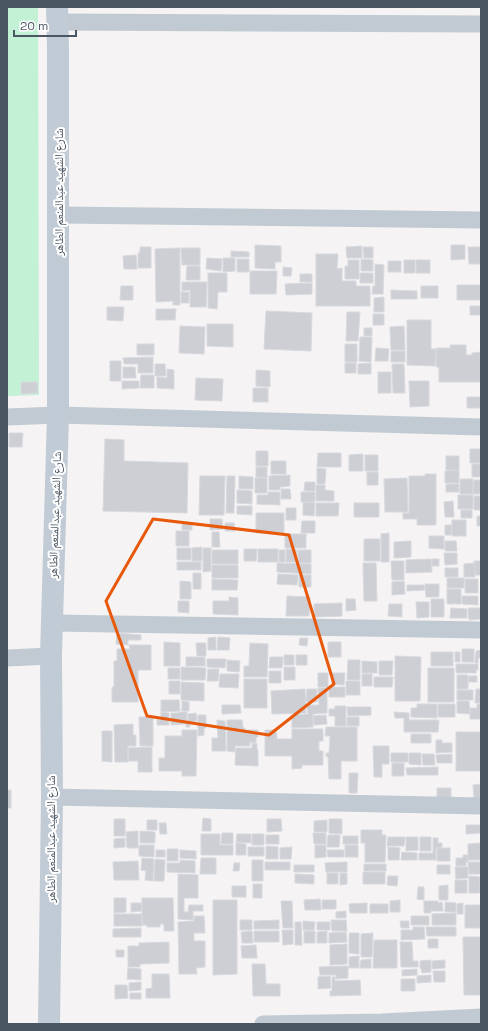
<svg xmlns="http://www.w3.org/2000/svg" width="488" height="1031" font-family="'Space Grotesk','Noto Naskh Arabic',sans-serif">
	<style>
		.green { fill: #c3f1d5 }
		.building { fill: #cdcfd5; stroke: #d7d9de }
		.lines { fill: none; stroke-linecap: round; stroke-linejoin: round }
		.street { stroke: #c1cad2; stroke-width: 17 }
		.secondary { stroke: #c1cbd6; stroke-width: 22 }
		.marked { fill: none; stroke: #e8590c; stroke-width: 3; stroke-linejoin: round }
		.labels { text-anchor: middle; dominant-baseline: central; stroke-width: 4; stroke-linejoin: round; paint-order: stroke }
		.street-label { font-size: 12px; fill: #4a5661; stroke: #fff }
	</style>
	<rect width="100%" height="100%" fill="#f5f3f3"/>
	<path class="green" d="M7,7h31l1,388 -32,1z"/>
	<path class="building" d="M255,245l26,1v16h-6v7l-20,-1z
		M451,245h14v14l-14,1z
		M362,246v12h-15l-1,-11z
		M140,247h11v21h-13v-15h2z
		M363,247h10v11h-9z
		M468,247h13v17h-12z
		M180,248v57h-7v-4l-17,1 -1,-53z
		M181,248h19v17h-18z
		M231,251l18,1v5h-18z
		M316,254h22l-1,15 5,-1v13h14v5h14v20h-54z
		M136,255l1,14h-13l-1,-13z
		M207,258l15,1 -1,12 -15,-2z
		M223,258h12v13l-12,1z
		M237,259h12v13h-12z
		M361,259l12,1v11h-12z
		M348,260h11v19h-14v-13h3z
		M404,260h11v13h-11z
		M416,260h14v13h-14z
		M388,261h13v11h-13z
		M375,264l9,1 -1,29h-11l1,-8h2z
		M187,266h13v14h-14z
		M283,267l9,1 -1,8h-8z
		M250,271h27l-1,23h-26z
		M208,273h19v19h-9l-1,17 -9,-1z
		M360,273h13v10h-13z
		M300,274h12v8h-12z
		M182,282h25l-1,25h-16v-17l-8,1z
		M312,283v11l-26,1 -1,-11z
		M457,285h24v15h-24z
		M121,286h12v14h-13z
		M421,286h17v12h-17z
		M391,290l26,1v8h-26z
		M181,292h8v11h-8z
		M384,297v15h-10v-14z
		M470,306h11v9h-11z
		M107,307h17l-1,14 -16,-1z
		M156,309h20l-1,11h-19z
		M266,311l46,2 -1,38 -47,-2z
		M347,312h13l-2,29h-12z
		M373,314h11v11h-11z
		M407,320h24v29h5l-1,17 -28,-1z
		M207,324h26v23l-26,-1z
		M180,326l25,1 -1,27 -25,-1z
		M404,326l1,24h-14l-1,-23z
		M364,328h8v8h-8z
		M360,337h12l-1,25 -12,-1z
		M137,344h17v11h-17z
		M345,344h12v18h-12z
		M450,345h16v10h6v-2l9,-1v32v-2h-42v-15h-3v-19h14z
		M376,348l13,1 -1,12h-13z
		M391,351h14v11h-14z
		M153,357v16h-15v-9h-14l-1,-6z
		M110,361h11v20h-11z
		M345,363h11v10h-11z
		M371,363v11h-13v-10z
		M155,364h10l1,12h-11z
		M392,364h12l1,29h-12z
		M123,367h12l1,11h-13z
		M167,369l7,1v19l-17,-1v-11l10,1z
		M256,370l14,1v16l-14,-1z
		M378,372h13v21h-13z
		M141,375h13v13h-14z
		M196,378l27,1 -1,22 -27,-1z
		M122,381h17v7l-17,1z
		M409,381h20v25l-19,1z
		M21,382h16l1,11 -17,1z
		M253,388h15v14h-15z
		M467,397h14v11h-14z
		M9,433h14l-1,14h-13z
		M105,439l19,1v21l64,2 -1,50 -84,-2z
		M470,449h11v14h-11z
		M256,451h12v15h-12z
		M318,453h23v14h-24z
		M363,454v17h-14v-16z
		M365,455h13v16h-13z
		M446,456h13v14h-13z
		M271,461h15v13h-15z
		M472,464h9v13h-9z
		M256,467h11v11l-11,-1z
		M317,468l9,1 -1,15h-8z
		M459,470v13h-14v-12z
		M367,472h11v13h-11z
		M425,474h11v51h-19v-6h-14v-6h6v-37h16z
		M290,475v11l-10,1v3h-11v-14z
		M200,476h25l-1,39h-25z
		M227,476h8l-1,37h-8z
		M239,476l14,1v12h-14z
		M255,478h12v15h-12z
		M407,478l1,34h-23l-1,-33z
		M460,479h13v15h-13z
		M474,480h7v14h-8z
		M305,482h10v9h-11z
		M446,484h13v8h-13z
		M316,485h9v5l9,1v10h-18z
		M281,489h9l1,10h-10z
		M237,490l15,1v13l-15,-1z
		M268,492h12v13l-23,-1v-9h11z
		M301,492h14v10h-14z
		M458,495h15v14h-15z
		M474,496h7v14h-7z
		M453,501l1,16h-9l-1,-15z
		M303,502l12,1 -1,13 -11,-1z
		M316,503h23l-1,13h-22z
		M354,503h25v14h-25z
		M237,506h15v9l-15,-1z
		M286,508h10v12h-10z
		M461,510h11v8h-11z
		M256,513h28v20h-28z
		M477,516h4v10h-4z
		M210,519h12l1,10 -13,1z
		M452,520h14v16h-14z
		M302,521h13v12h-14z
		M192,523v7h-10v-6z
		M225,523h9l1,8h-10z
		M445,525h7l-1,10h-6z
		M176,531h13v15h-13z
		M212,532h7l1,15h-8z
		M389,533v29h-8v-28z
		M285,534h21v14h-21z
		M429,536h15v13l-15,-1z
		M364,539h16v22h-16z
		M411,541v16l-17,1v-16z
		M445,541h11l1,10h-12z
		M202,547v14h-10v-13z
		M177,548h14v12h-14z
		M203,548h8v23l-8,1z
		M244,549h13l-1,12h-12z
		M258,549h20v13h-20z
		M286,549l11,1v12h-11z
		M212,550h26v14h-26z
		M279,550h6v12h-6z
		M298,550h13v13h-13z
		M444,553h13v11l-12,1z
		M431,559l1,13 -26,1v-13z
		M432,559h7v7h-7z
		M391,561h13v19h-12z
		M474,561h7v14h-6z
		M177,562h24v8h-24z
		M277,563l34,1v10l-34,-2z
		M363,563h13l1,38h-13z
		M474,563l1,14h-11v-13z
		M212,565h26v13h-26z
		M445,568h13v9h-13z
		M193,573h8v16h-8z
		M278,574l20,1 -1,10 -20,-1z
		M299,575h12v12h-12z
		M447,578h17v10h-17z
		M212,579l26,1 -1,10h-25z
		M465,579h13v14h-13z
		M180,581l11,1v17h-11z
		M404,581l1,13 -13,1v-13z
		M425,584h14v13h-13z
		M407,585h17l1,5 -18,1z
		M447,589h14v15h-14z
		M287,596l23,1 -1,19h-23z
		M462,596h16v9l-16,-1z
		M229,597l9,1v17l-25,-1v-13h16z
		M346,599h9l1,11 -10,1z
		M431,599h13v18h-13z
		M178,601h11v12l-11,-1z
		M416,602h13v15l-12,1z
		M342,603v13l-28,1v-13z
		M389,604h13v13l-14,-1z
		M451,608l16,1v9h-17z
		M468,608h12l1,11 -12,1z
		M117,633l24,2v5h-13v5l-12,-1z
		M216,637v13h-8v-12z
		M218,637l12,1 -1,12h-12z
		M300,638h8l-1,8 -8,-1z
		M164,642l16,1v23h-16z
		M328,642h13v15h-13z
		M196,643h10v13h-9z
		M250,643l18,1 -1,33h-23v-11h5z
		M129,645h22v25h-13v32h-26v-15h2v-26h3v-12h13z
		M462,649h12v13h-12z
		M481,650v8h-3v5h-3l1,-12z
		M431,652h22v14h-22z
		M455,652h5v10h-5z
		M284,655h10v10h-10z
		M296,655h11v10h-11z
		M395,656l26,1 -1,44h-25z
		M186,657h19v9h-19z
		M270,657h13l-1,11h-13z
		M207,659h19l-1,9 -18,-1z
		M227,660l13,1 -1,11 -12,-1z
		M348,660h12v20h-13z
		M362,661l15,1v11h-15z
		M379,661h14l-1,14h-13z
		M456,664h22v6h-2v3h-20z
		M181,667l25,1 -1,12h-24z
		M284,667h11v13h-11z
		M168,668h12v11h-12z
		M428,668h26v34h-26z
		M208,669h11l-1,12h-11z
		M269,671h12v12h-12z
		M318,673h10v14h-10z
		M332,673h13l-1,12 -12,-1z
		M220,674h19l-1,14 -19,-1z
		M362,674h10v12h-10z
		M457,675h11v14h-11z
		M469,676h8v6h-9z
		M374,677h19l-1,10h-18z
		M244,679h23v29h-23z
		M169,681h11v13h-11z
		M346,681h14v14h-14z
		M181,682l23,1v18l-23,-1z
		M329,687h16v10h-16z
		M318,688h9v25l-14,1v13l-21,1v-13l16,-1 -1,-9h12z
		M305,689l1,24 -34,1 -1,-23z
		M307,689h10v13h-11z
		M476,689h5v14h-6z
		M457,690h16v10h-16z
		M161,700h18l1,11 -19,1z
		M182,701l7,1v9h-7z
		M457,701h12l1,13 -13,-1z
		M417,704h20v14l-26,-1v-9h6z
		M438,704h17v13h-17z
		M477,704h4v15h-11v-11h7z
		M222,705h18l1,8 -19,1z
		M335,706h11v20h-11v-10h-6v-7h6z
		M347,707h24v8l-23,1z
		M161,712l8,1v12h-12v-5h4z
		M179,712h8v11h3v4h-4v-3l-15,1v-12h8z
		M394,712l15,1v7h30l-1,12h-34v-14h-9z
		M196,713l1,8 -9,1v-8z
		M198,715h8v13h-2v7l-6,1z
		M326,715l1,9 -13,1 -1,-9z
		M139,717h14v29h-13z
		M347,717h12v9h-12z
		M217,720l8,1 1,30h-14v-13h6z
		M227,720h15l1,8h2v2h13v7h-2v6l-6,-1v4h-15v6l-8,-1z
		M133,724v11h3v11h-8v16h-13l-1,-37z
		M326,727h31v34h-16v18h-12l-1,-23 -2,1v-4h3l1,-17h-5z
		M292,729h31v12h-4v10h4v14h-21v3l-10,1v-13h-27v-26h11l1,9h15z
		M182,730h15l-1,46h-14v-5h-23v-13h6v-22h17z
		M102,731h10v31l-10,-1z
		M456,732h25v39h-25z
		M411,734h20v9h-20z
		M436,740h6v3h10v9l-16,1z
		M252,743l5,1v5l1,1v16l-23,-1 1,-17h16z
		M373,746h16v18h-7v13h-8z
		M152,747v25h-14v-11h-10v-13z
		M391,753h17v9h-17z
		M409,753h12v12l-12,-1z
		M422,754h12l1,11h-12z
		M452,754v9h-15l-1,-8z
		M392,763h12v13h-12z
		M438,767v8h-31l-1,-7z
		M349,773h9l-1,20h-8z
		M481,784v14l-7,1 -1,-14z
		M437,788h14v11h-14z
		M7,790h4v18h-4z
		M203,818l8,1v12h-9z
		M114,819h11v17h-11z
		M267,819h14l1,12 -15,1z
		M329,819h13v15l-13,-1z
		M147,820h10v10h-10z
		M327,820v12h-13v-11z
		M159,823h7l1,11h-7z
		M466,825h15v8l-15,1z
		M361,830h21v5h4l-1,27h-20v-19h-4z
		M138,831v17h-11l-1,-16z
		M140,831l15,1v11h-15z
		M222,833h11v11h-12z
		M313,833h13v11h-12z
		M201,834h19v11h13v10h-32z
		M237,834h14v9l-15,-1z
		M252,834h12v11h-12z
		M266,835h13v9h-13z
		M328,835h12l-1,12h-12z
		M343,836h15v8h-15z
		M388,837h17l-1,9h-17z
		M406,837h12v13l-12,1z
		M420,837h11v14h-11z
		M125,838v9l-11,1v-9z
		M433,838h5v5h4v4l-6,1v12h-17v-7h14z
		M236,843l10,1v11h-10z
		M481,843v17h-13v-16z
		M139,845h15v12l-15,-1z
		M315,845h11v12l-11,1z
		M345,845h13v12h-13z
		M266,846l12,1v12h-12z
		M248,847h16v9h-16z
		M292,847l-1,12h-11v-11z
		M388,847l12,1 -1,12h-11z
		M437,848h13v13h-13z
		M167,849h11v12h-11z
		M156,850h9v7h-9z
		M180,850l16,1v8l-16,-1z
		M327,850h17v7h-16z
		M402,852l15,1v7h-16z
		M463,855h5v7h-2v4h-10v-8h7z
		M142,858l12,1 -1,22 -8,-1 1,-9 -5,-1z
		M201,858h15v16h-16z
		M155,859l10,1 -1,21h-10z
		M180,860l15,1v12l-28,-1v-9h13z
		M252,860h11v21h-11z
		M138,861l1,19h-25l-1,-18z
		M265,862h25v8h-25z
		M347,862v10h-21l-1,-9z
		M468,862h13v12h-12z
		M234,863h6l-1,8h-6z
		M364,864h22v7h-22z
		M294,865h20v7h-20z
		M437,865h13v9h-13z
		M455,867h13v11l-12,1z
		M363,872h22v12h-22z
		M327,873h11v11h-11z
		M340,873h7v11l-7,1z
		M178,874l20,1v23h-14v14h4l1,-7h14v6h-10v9l-15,-1z
		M295,874l19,1v9l-19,-1z
		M388,876h10l-1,10 -10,-1z
		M469,876l11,1v16h-11z
		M455,880h12v13h-12z
		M253,884h9v14h-9z
		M448,885v15h-9v-14z
		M232,886h14v11h-14z
		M418,887h6v13l-7,-1z
		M114,898h12v14l-12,1z
		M142,898h31l1,33h-10v-7h-4v3h-13v-2h-5z
		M320,899l1,11h-16l-1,-10z
		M213,900h24v74l-24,1z
		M322,900h14v9h-14z
		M400,900v12h-10v-11z
		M281,901h11l1,27h-10z
		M424,901h14v2l4,-1 1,9h-12v2h-7z
		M445,902l11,1v9h-11z
		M131,903h10l1,8 -11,1z
		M367,903v10h-17l-1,-9z
		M463,903v11h-6v-10z
		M370,904h18v9h-18z
		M465,905h16v23h-16z
		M346,911v7h-10v-6z
		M456,913v12h-24v-11z
		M114,914h28v12h-28z
		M194,916h10l1,17h-11v8h11v26l-9,1 1,6h-18l-1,-52 16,-1z
		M411,916h18v9h-18z
		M240,920h12v10h-12z
		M279,920v9h-25v-8z
		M331,920h15l1,11h-15z
		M303,921l12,1 -1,8h-11z
		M400,921h9v7h-8z
		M295,922h6l1,23h-7z
		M317,922h13v8h-13z
		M413,927h11l1,12 -24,1v-10h12z
		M426,927h30v9h-29z
		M141,928v9h-28v-8z
		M282,930h11v14l-10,1z
		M252,931l1,12h-11l-1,-11z
		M254,931h25v11h-25z
		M304,931h11v12h-11z
		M327,931v12h-10v-11z
		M346,932l1,10 -18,1v-10z
		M349,933h10v21l-10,-1z
		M373,933l-1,24h-11v-23z
		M463,937h18v58h-17z
		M428,939h10v9h-10z
		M374,940h23v28h-24z
		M169,942v21l-29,1v3h-12v-21h11v-3z
		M400,942h12l1,19h5v6h-17z
		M347,944v20l-17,1v-20z
		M256,945l1,13h-15l-1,-12z
		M116,950h8v7h-8z
		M359,956v12h-10v-11z
		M371,959v9h-11l1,-8z
		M431,960v12l-9,1 -1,-5 -1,1v-8z
		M445,960v8l-13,1v-8z
		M252,964h13l1,20h14v12h-27z
		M348,966v12l-12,1v-4h-16l-1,-8z
		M128,968l13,1v11l-14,-1z
		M417,969v6l-15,1v-6z
		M433,971h12v11h-11z
		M152,974h17l1,24h-24v-9l6,-1z
		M431,975v7l-14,1v-7z
		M330,976l1,12 -13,1v-12z
		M332,977h3v4l25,-1 1,15 -31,1v-5h2z
		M401,979h14v12h-14z
		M141,982v8l-12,1v-8z
		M115,985h12l1,13 -13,1z
		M130,993h11v6h-11z"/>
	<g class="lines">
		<path class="street" d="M57,22l424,2
			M59,215l422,5
			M7,417l51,-2 423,12
			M52,623l429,7
			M7,658l44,-2
			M52,797l429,9
			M263,1024l119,-2 99,-5"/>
		<path class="secondary" d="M49,1024l3,-227 -1,-141 7,-241v-366l-1,-42"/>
	</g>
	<path class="marked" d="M153,519l136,16 45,149 -65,51 -122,-19 -41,-115z"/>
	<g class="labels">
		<g class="street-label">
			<text transform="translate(59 192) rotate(-90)">شارع الشهيد عبدالمنعم الطاهر</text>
			<text transform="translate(55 515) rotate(-88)">شارع الشهيد عبدالمنعم الطاهر</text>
			<text transform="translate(51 839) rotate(-90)">شارع الشهيد عبدالمنعم الطاهر</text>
		</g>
	</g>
	<rect width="488" height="1031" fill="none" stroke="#4a5661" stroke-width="16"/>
	<path d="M14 30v6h62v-6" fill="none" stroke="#4a5661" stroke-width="2"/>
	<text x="20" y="30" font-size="12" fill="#4a5661" stroke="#ffffff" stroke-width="3" paint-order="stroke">20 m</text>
</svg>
